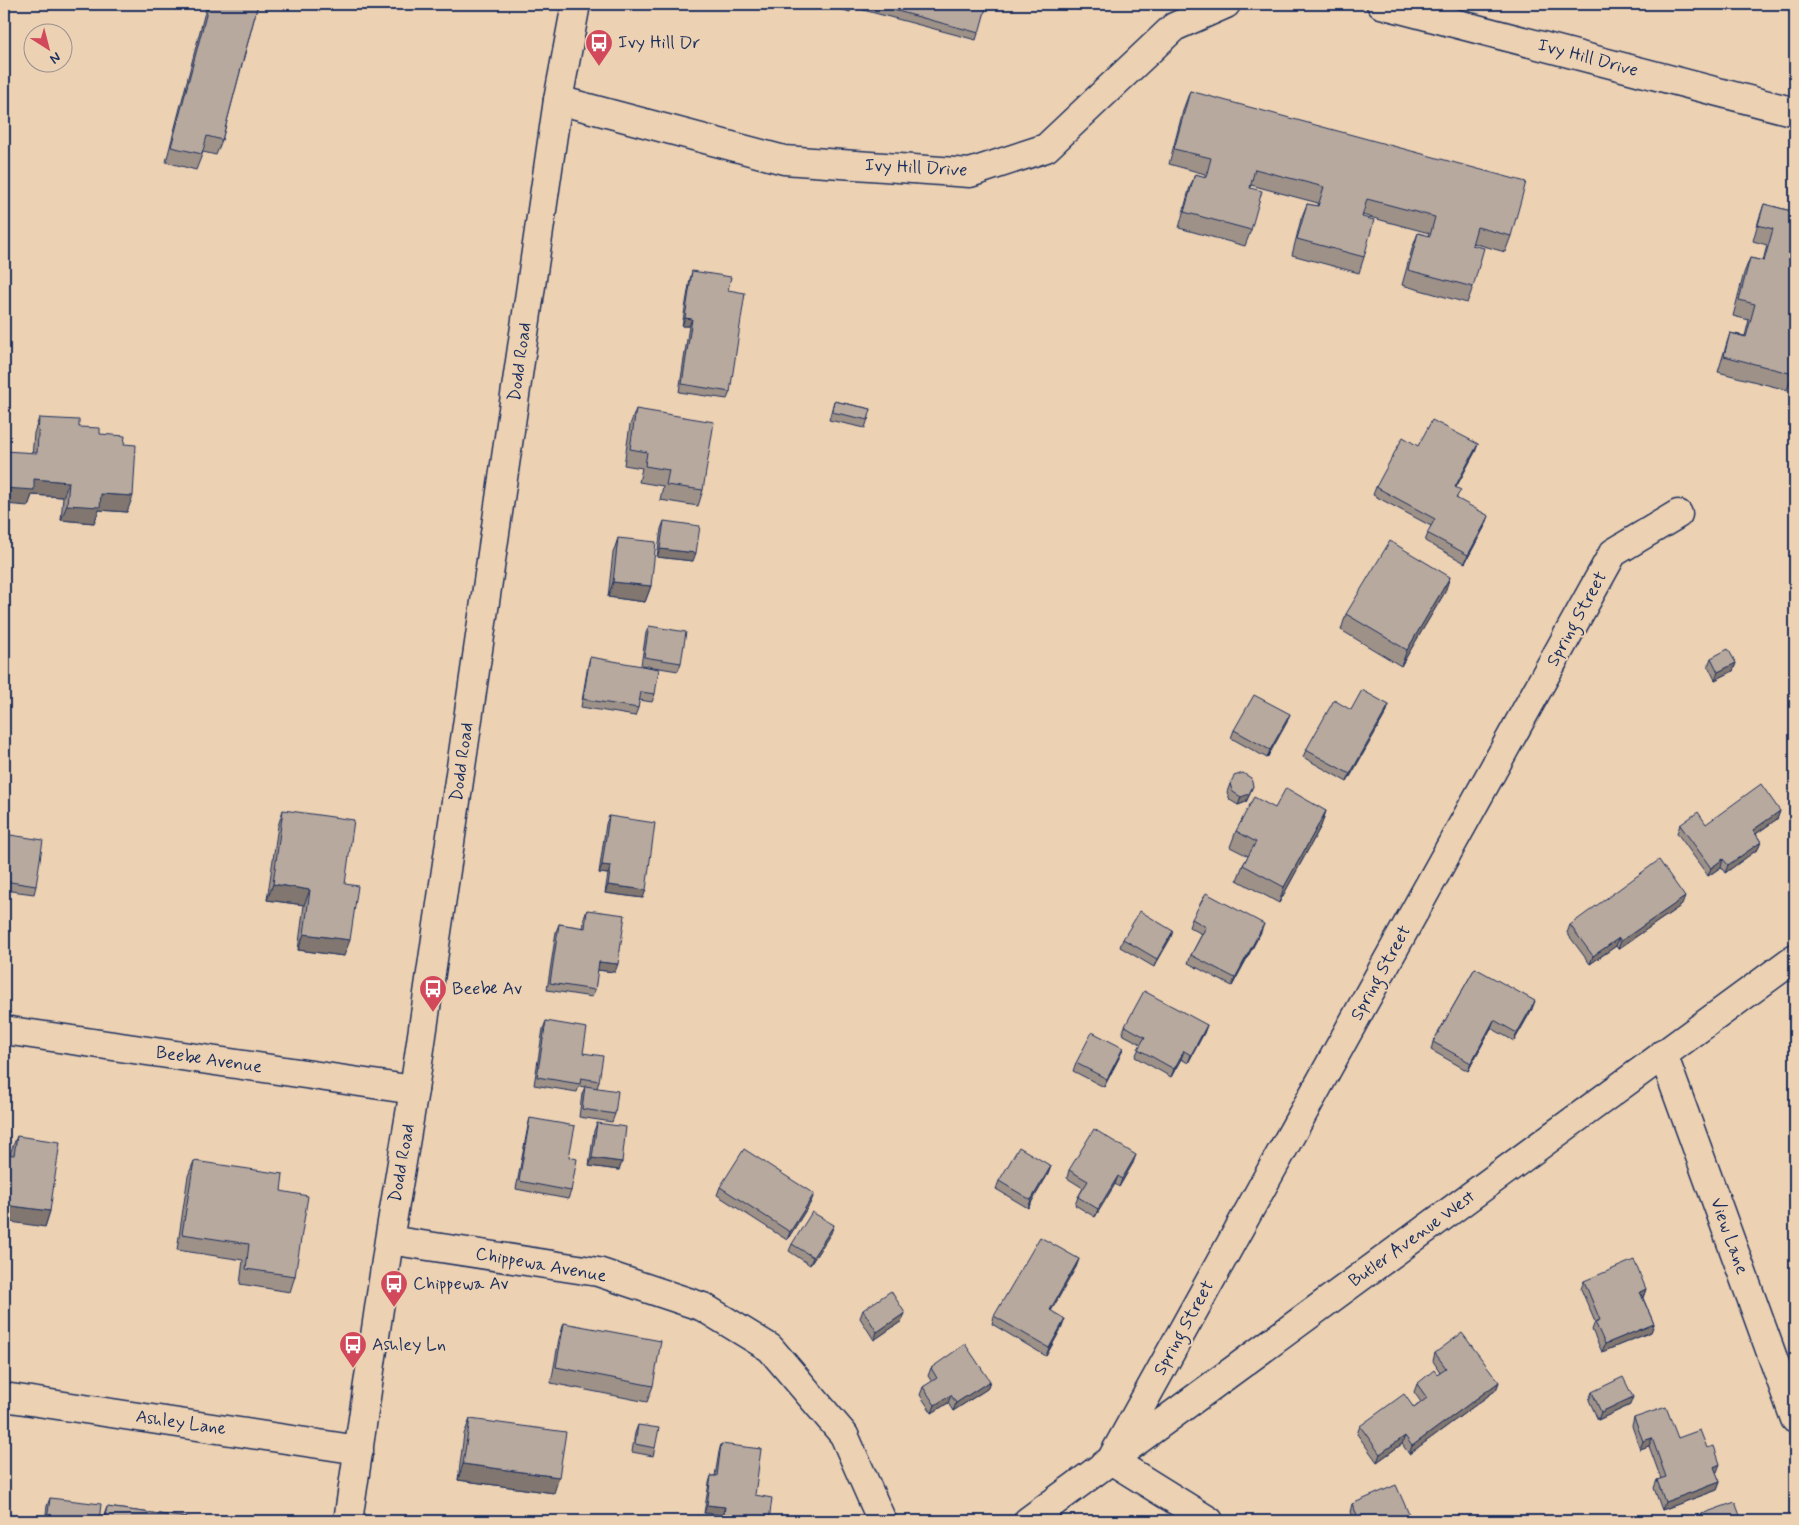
<svg xmlns="http://www.w3.org/2000/svg" width="1799" height="1525" font-family="Mynerve,sans-serif">
	<style>
		.lines { fill: none; stroke-linecap: round; stroke-linejoin: round }
		.street-casing { stroke: #1b2f5e; stroke-width: 31 }
		.secondary-casing { stroke: #1b2f5e; stroke-width: 31 }
		.street { stroke: #ecd1b3; stroke-width: 28 }
		.secondary { stroke: #ecd1b3; stroke-width: 28 }
		.wall { fill: #9e9188; stroke: #1b2f5e }
		.shaded-wall { fill: #81766f; stroke: #1b2f5e }
		.building { fill: #b8a99e; stroke: #1b2f5e }
		.labels { text-anchor: middle; dominant-baseline: central; stroke-width: 4; stroke-linejoin: round; paint-order: stroke }
		.poi-label { font-size: 18px; fill: #1b2f5e; stroke: #ecd1b3; text-anchor: start }
		.street-label { font-size: 18px; fill: #1b2f5e; stroke: #ecd1b3 }
	</style>
	<rect width="100%" height="100%" fill="#ecd1b3"/>
	<filter id="ink" filterUnits="userSpaceOnUse"><feTurbulence type="fractalNoise" baseFrequency=".02" numOctaves="2"/><feDisplacementMap in="SourceGraphic" scale="10" xChannelSelector="R" yChannelSelector="G"/><feConvolveMatrix kernelMatrix="1 2 1 2 8 2 1 2 1" color-interpolation-filters="sRGB"/></filter>
	<g filter="url(#ink)">
		<g class="lines">
			<defs>
				<path id="street" d="M1381,4l414,108
					M558,100l226,60 186,13 76,-25 128,-121 52,-23
					M4,1030l410,60
					M1663,1054l132,365
					M4,1397l355,53
					M1028,1521l767,-563
					M1209,1521l-98,-61 502,-907 65,-39"/>
				<path id="secondary" d="M389,1240l209,32 105,35 67,41 74,87 38,86
					M348,1521l41,-281 25,-150 144,-990 18,-96"/>
			</defs>
			<use href="#street" class="street-casing"/>
			<use href="#secondary" class="secondary-casing"/>
			<use href="#street" class="street"/>
			<use href="#secondary" class="secondary"/>
		</g>
		<path class="wall" d="M188,4h70l-36,136 -6,15 -13,-3 -7,18 -30,-8 40,-154z
			M820,4h167l-11,36 -124,-33 -2,5z
			M1190,91l321,145 -6,16 -32,-9v44l-6,16 -65,-18 10,-36 6,-16 10,3 1,-3 -67,-18 2,42 -5,16 -67,-18 9,-36 6,-15 10,2 1,-3 -67,-18 -1,3 1,42 -6,16 -66,-18 10,-38 6,-16 10,3v-3l-36,-10 15,-57z
			M1764,204l31,8 -2,162 -6,16 -69,-18 7,-23 5,-16 15,3 4,-16 -16,-4 11,-43 6,-15 13,3 4,-16 -14,-4 6,-22z
			M692,271l38,121 -3,7 -48,-7 10,-66h-7l8,-47z
			M834,401l37,8 -6,19 -36,-8z
			M636,409l67,81 -5,16 -38,-6 3,-14 -24,-4 3,-14 -18,-3 6,-40z
			M39,418l40,9 45,17 3,68 -28,-2 -5,13 -33,-3 2,-23 -31,-2 -4,11 6,-73z
			M1478,444l-3,8 -19,35 1,12 29,25 -21,39 -40,-22 6,-15 -58,-31 3,-8 42,-41z
			M664,521l29,40 -36,-4 4,-28z
			M618,538l33,48 -6,16 -37,-5 5,-44z
			M1445,592l-44,74 -60,-36 5,-16z
			M649,626l32,37 -3,8 -37,-6 5,-32z
			M590,657l65,37 -3,8 -13,-2 -1,8 -3,8 -54,-9 7,-42z
			M1711,658l25,5 -3,8 -18,9 -7,-14z
			M1389,705l-3,8 -39,69 -44,-25 3,-7 45,-40z
			M1287,722l-20,36 -36,-20 3,-8z
			M1230,784l20,10 -4,8 -8,3 -8,-5 -3,-8z
			M1275,808l51,3 -5,15 -42,77 -42,-23 6,-15 5,-9 -18,-9 6,-16z
			M283,810l61,146 -46,-6 6,-45 -37,-5 11,-74z
			M1780,811l-3,8 -21,15 5,8 -3,7 -33,24 -4,-6 -13,9 -31,-43 3,-8 26,-1z
			M609,816l34,82 -38,-5 3,-19 -9,-1 7,-49z
			M4,834l32,52 -2,8 -30,-4z
			M1682,905l-64,44 -2,-3 -26,18 -23,-31 3,-8z
			M587,910l28,62 -18,-2 -2,20 -3,7 -45,-7 9,-58 3,-8 24,4 1,-10z
			M1192,919l69,13 -29,54 -44,-23 3,-8 11,-21 -13,-7z
			M1173,931l-3,8 -16,28 -34,-20 3,-8z
			M1475,968l57,41 -18,32 -23,-13 -23,43 -37,-21 2,-8z
			M546,1021l37,32 16,28 -2,7 18,26 -3,8 -33,-5 3,-23 3,-7 -6,-1 -2,6 -43,-7 9,-56z
			M1207,1025l-3,8 -16,30 -7,-4 -10,18 -36,-20 6,-13 -19,-10 3,-8z
			M1123,1048l-3,8 -16,31 -31,-16 3,-8z
			M530,1118l39,39 2,34 -3,8 -52,-10 12,-63z
			M597,1123l25,39 -3,8 -30,-4 5,-35z
			M17,1136l33,75 -5,16 -35,-72 1,-4z
			M194,1161l87,30 14,85 -5,16 -50,-8 3,-24 -66,-10 11,-74z
			M1133,1163l-14,24 -4,-3 -20,33 -20,-12 3,-8 5,-9 -16,-10 2,-8z
			M1051,1166l-3,8 -20,34 -32,-19 3,-8z
			M720,1187l91,15 -24,38 -70,-45z
			M831,1233l-21,32 -21,-14 3,-7z
			M1079,1259l-3,8 -25,44 11,16 -16,29 -54,-32 2,-8z
			M1584,1281l62,8 -3,9 11,26 -3,8 -49,20 -10,-22 3,-8 -14,-33z
			M863,1310l42,3 -3,8 -28,19 -14,-22z
			M564,1323l89,63 -6,16 -96,-19 8,-44z
			M1435,1353l64,29 -3,8 -87,64 -7,-10 -25,18 -20,-28 3,-8 54,-18 7,-6 -7,-10 3,-8 20,-10 3,-2 -7,-11z
			M931,1368l59,13 -3,8 -34,22 -5,-8 -16,10 -12,-18 3,-8 9,-5 -4,-6z
			M1592,1392l38,13 -32,15 -9,-20z
			M1634,1418l44,20 29,10 10,24 -1,1 4,9 -3,8 -55,20 -8,-22 3,-8 4,-1 -12,-33 -9,3 -8,-23z
			M470,1419l84,74 -96,-13 6,-46z
			M638,1425l17,23 -2,8 -21,-4 3,-19z
			M721,1444l34,51 14,26h-48l1,-6 -18,-2 5,-30 2,-7h4l4,-24z
			M50,1498l49,23h-54l2,-15z
			M1352,1504l60,17h-58l-4,-9z
			M107,1507l104,14h-108l1,-6z"/>
		<path class="shaded-wall" d="M685,318l7,1 -3,7h-7z
			M1478,444l-3,8 -23,43 3,-8z
			M34,479l35,3 -6,15 -31,-2 -4,11 -24,-2v-16z
			M101,494l32,2 -6,16 -28,-2 -5,13 -33,-3 6,-15z
			M1489,516l-3,8 -21,39 3,-8z
			M660,549l36,4 -3,8 -36,-4z
			M1450,577l-5,15 -44,74 6,-16z
			M613,582l38,4 -6,16 -37,-5z
			M1736,663l-3,8 -18,9 3,-8z
			M1389,705l-3,8 -39,69 3,-8z
			M1290,714l-3,8 -20,36 3,-8z
			M1253,786l-7,16 -8,3 3,-8z
			M1326,811l-5,15 -42,77 5,-16z
			M1780,811l-3,8 -27,19 3,-8z
			M1761,842l-3,7 -33,24 3,-8z
			M1723,859l-2,8 -13,9 3,-8z
			M602,865l9,1 -3,8 -9,-1z
			M273,884l37,6 -6,15 -37,-5z
			M608,885l38,5 -3,8 -38,-5z
			M1685,897l-3,8 -64,44 3,-8z
			M1264,924l-3,8 -29,54 3,-8z
			M1173,931l-3,8 -16,28 3,-8z
			M304,934l46,6 -6,16 -46,-6z
			M1619,938l-3,8 -26,18 3,-8z
			M599,962l19,2 -3,8 -19,-2z
			M1535,1001l-3,8 -18,32 3,-8z
			M1494,1020l-3,8 -23,43 3,-8z
			M1207,1025l-3,8 -16,30 3,-8z
			M1123,1048l-3,8 -16,31 3,-8z
			M1184,1051l-3,8 -10,18 3,-8z
			M1136,1155l-3,8 -14,24 3,-8z
			M592,1158l30,4 -3,8 -30,-4z
			M1051,1166l-3,8 -20,34 3,-8z
			M1118,1176l-3,8 -20,33 3,-8z
			M814,1194l-3,8 -24,38 3,-8z
			M4,1205l46,6 -5,16 -41,-6z
			M834,1225l-3,8 -21,32 3,-8z
			M1079,1259l-3,8 -29,51 3,-8z
			M1646,1289l-3,8 -6,3 3,-8z
			M905,1313l-3,8 -28,19 3,-8z
			M1065,1319l-3,8 -16,29 3,-8z
			M1654,1324l-3,8 -49,20 3,-8z
			M990,1381l-3,8 -34,22 3,-8z
			M1499,1382l-3,8 -87,64 3,-8z
			M951,1395l-3,8 -16,10 3,-8z
			M1633,1397l-3,8 -32,15 3,-8z
			M1405,1436l-3,8 -25,18 3,-8z
			M1652,1438l-3,8 -9,3 3,-8z
			M463,1464l96,13 -5,16 -96,-13z
			M1720,1464l-3,8 -6,3 3,-8z
			M1720,1482l-3,8 -55,20 3,-8z
			M707,1505l18,2 -3,8 -18,-2z"/>
		<path class="building" d="M209,4h49l-36,136 -15,-4 -5,18 -31,-7z
			M871,4h116l-8,29z
			M1190,91l336,91 -15,54 -34,-9 -5,18 12,3 -11,39 -65,-17 10,-37 12,3 5,-19 -68,-18 -5,18 12,3 -10,37 -67,-18 10,-35 11,2 6,-19 -69,-18 -5,19 12,3 -11,39 -67,-18 11,-38 11,3 5,-19 -37,-9z
			M1764,204l31,8v153l-2,9 -69,-18 6,-23 16,4 9,-33 -16,-4 11,-42 14,3 9,-32 -15,-4z
			M692,271l39,6 -3,13 17,3 -15,99 -48,-8 10,-65 -7,-1z
			M834,401l37,8 -3,11 -36,-8z
			M636,409l78,13 -11,68 -37,-5 3,-15 -24,-4 2,-14 -17,-3z
			M39,418l40,2v7l21,1v6l25,2 -1,8 12,1 -3,51 -32,-2 -1,13 -33,-2 2,-23 -35,-3v11l-30,-2v-37l33,2z
			M1432,420l46,24 -23,43 6,3 -5,8 33,18 -21,39 -41,-22 8,-14 -59,-32 27,-50 15,9z
			M664,521l36,5 -4,27 -36,-4z
			M618,538l38,4 -5,44 -38,-4z
			M1390,541l60,36 -43,73 -61,-36z
			M649,626l37,6 -5,31 -37,-6z
			M1728,649l8,14 -18,9 -7,-14z
			M590,657l69,12 -4,25 -14,-2 -3,16 -55,-9z
			M1362,690l27,15 -39,69 -44,-24 28,-50 17,10z
			M1254,695l36,19 -20,36 -36,-20z
			M1243,773l8,5 2,8 -4,8 -8,3 -8,-5 -3,-8 4,-8z
			M1761,784l19,27 -27,19 8,12 -33,23 -5,-6 -12,9 -31,-43 18,-13 8,12z
			M1286,788l40,23 -42,76 -41,-22 13,-23 -20,-11 18,-34 21,11z
			M283,810l71,10 -9,64 13,2 -8,54 -46,-6 6,-44 -37,-6z
			M609,816l46,7 -9,67 -38,-5 3,-19 -9,-1z
			M4,834l39,6 -7,46 -32,-5z
			M1659,860l26,37 -64,44 -2,-3 -26,18 -23,-31z
			M1206,893l58,31 -29,54 -44,-23 15,-28 -14,-8z
			M587,910l38,5 -7,49 -19,-2 -4,28 -45,-7 9,-59 26,4z
			M1140,911l33,20 -16,28 -34,-20z
			M1475,968l60,33 -18,32 -23,-13 -23,43 -38,-21z
			M1144,991l63,34 -16,30 -7,-4 -10,18 -36,-20 7,-12 -20,-11z
			M546,1021l41,7 -4,25 20,3 -4,25 -18,-3 -1,6 -43,-7z
			M1092,1032l31,16 -16,31 -31,-16z
			M585,1086l33,5 -3,23 -33,-5z
			M530,1118l45,8 -6,31 8,2 -6,32 -52,-10z
			M597,1123l29,4 -4,35 -30,-4z
			M1094,1129l42,26 -14,24 -4,-3 -20,33 -20,-12 10,-16 -19,-11z
			M17,1136l43,6 -10,69 -46,-6v-51l10,1z
			M1019,1147l32,19 -20,34 -32,-19z
			M744,1149l70,45 -24,38 -70,-45z
			M194,1161l89,13 -2,17 27,5 -13,80 -49,-7 3,-25 -67,-10z
			M812,1212l22,13 -21,32 -21,-13z
			M1040,1237l39,22 -29,51 15,9 -16,29 -55,-32z
			M1634,1260l12,29 -6,3 14,32 -49,20 -10,-22 5,-2 -16,-39z
			M891,1291l14,22 -28,19 -14,-22z
			M564,1323l97,18 -8,45 -97,-19z
			M1462,1333l37,49 -87,64 -7,-10 -25,18 -20,-28 44,-32 10,14 13,-10 -10,-14 17,-14 3,4 9,-6 -11,-15z
			M965,1344l25,37 -34,22 -5,-8 -16,10 -12,-18 14,-9 -6,-10z
			M1623,1377l10,20 -32,15 -9,-20z
			M1666,1407l12,31 22,-8 7,18 7,-2 6,18 -6,3 6,15 -55,20 -8,-22 9,-3 -14,-39 -9,3 -9,-23z
			M470,1419l96,13 -7,45 -96,-13z
			M638,1425l21,3 -4,20 -20,-4z
			M721,1444l40,5 -6,46 17,3 -3,23h-46l2,-14 -18,-2 4,-29h6z
			M1396,1485l16,36h-52l-8,-17z
			M50,1498l51,6 -2,17h-52z
			M1735,1502l7,19h-60z
			M107,1507l104,14h-107z"/>
	</g>
	<defs>
		<symbol id="bus-pin" viewBox="-11 -11 22 30"><path d="M0 17L-7.5 6A9.5 9.5 0 1 1 7.5 6Z" fill="#d1495b" stroke="#ecd1b3"/><path d="M-5-6H5V4H4V6H2V4H-2V6H-4V4H-5ZM-3.5-4V0h7V-4ZM-3.5 1.2v1.5H-2V1.2ZM2 1.2v1.5H3.5V1.2Z" fill="#fff"/></symbol>
	</defs>
	<g fill-rule="evenodd">
		<use href="#bus-pin" x="583" y="27" width="32" height="43"/>
		<use href="#bus-pin" x="417" y="973" width="32" height="43"/>
		<use href="#bus-pin" x="378" y="1268" width="32" height="43"/>
		<use href="#bus-pin" x="337" y="1329" width="32" height="43"/>
	</g>
	<g class="labels">
		<g class="poi-label">
			<text x="618" y="43">Ivy Hill Dr</text>
			<text x="452" y="989">Beebe Av</text>
			<text x="413" y="1284">Chippewa Av</text>
			<text x="372" y="1345">Ashley Ln</text>
		</g>
		<g class="street-label">
			<text transform="translate(1588 58) rotate(15)">Ivy Hill Drive</text>
			<text transform="translate(916 168) rotate(3)">Ivy Hill Drive</text>
			<text transform="translate(520 362) rotate(-82)">Dodd Road</text>
			<text transform="translate(1577 619) rotate(-61)">Spring Street</text>
			<text transform="translate(462 762) rotate(-82)">Dodd Road</text>
			<text transform="translate(1381 973) rotate(-61)">Spring Street</text>
			<text transform="translate(209 1060) rotate(8)">Beebe Avenue</text>
			<text transform="translate(402 1163) rotate(-80)">Dodd Road</text>
			<text transform="translate(1729 1236) rotate(70)">View Lane</text>
			<text transform="translate(1412 1239) rotate(-36)">Butler Avenue West</text>
			<text transform="translate(541 1265) rotate(10)">Chippewa Avenue</text>
			<text transform="translate(1184 1328) rotate(-61)">Spring Street</text>
			<text transform="translate(181 1423) rotate(8)">Ashley Lane</text>
		</g>
	</g>
	<rect width="1799" height="1525" fill="none" stroke="#ecd1b3" stroke-width="20"/>
	<rect x="10" y="10" width="1779" height="1505" fill="none" stroke="#1b2f5e" stroke-width="2" filter="url(#ink)"/>
	<g transform="translate(48 48) rotate(144)"><circle r="24" fill="#ecd1b3" stroke="#989091"/>
	<path d="M0-4L9 19L0 12L-9 19Z" fill="#d1495b"/>
	<text y="-8" font-size="14" font-weight="bold" text-anchor="middle" fill="#1b2f5e">N</text>
	</g>
</svg>
